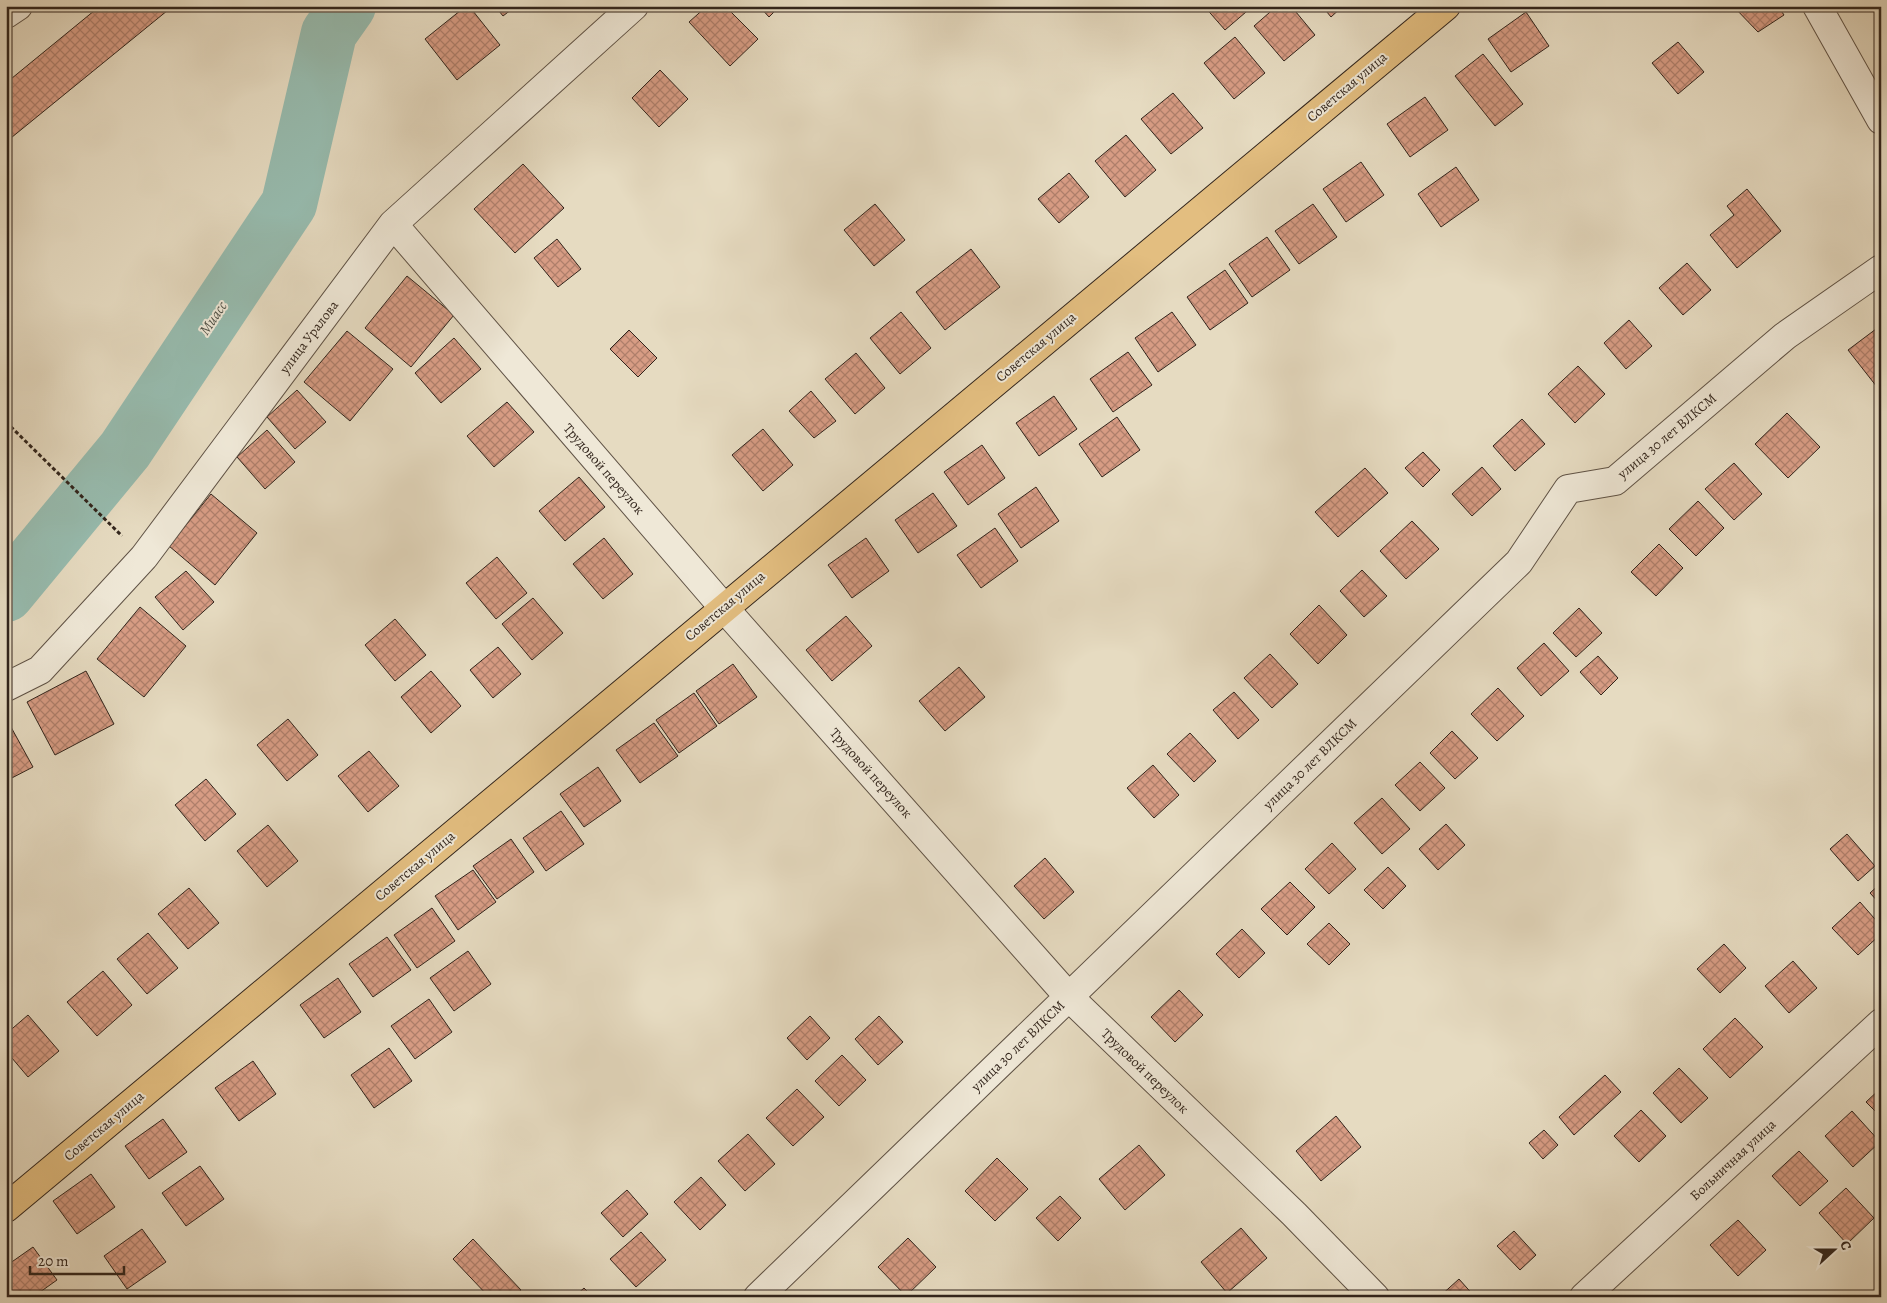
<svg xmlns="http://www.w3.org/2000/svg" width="1887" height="1303" font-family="Alegreya,serif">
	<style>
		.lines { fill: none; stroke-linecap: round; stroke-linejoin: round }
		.river { stroke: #97bbae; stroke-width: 56 }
		.building { fill: url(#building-cross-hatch); stroke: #32251c }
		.minor-casing { stroke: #5f5245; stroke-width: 30 }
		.major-casing { stroke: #32251c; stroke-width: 30 }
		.path { stroke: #32251c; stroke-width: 3; stroke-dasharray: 4 2.5; stroke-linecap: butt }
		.minor { stroke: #efe8d7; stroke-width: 28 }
		.major { stroke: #e3be80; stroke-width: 28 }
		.labels { text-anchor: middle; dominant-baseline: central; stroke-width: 4; stroke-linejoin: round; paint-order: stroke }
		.street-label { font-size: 14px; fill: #32251c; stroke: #efe8d7 }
		.water-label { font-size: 15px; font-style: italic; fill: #505248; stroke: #efe8d7 }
	</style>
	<defs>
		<pattern id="building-cross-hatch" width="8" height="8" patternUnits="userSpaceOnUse" patternTransform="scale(1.25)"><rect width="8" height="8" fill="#d79c84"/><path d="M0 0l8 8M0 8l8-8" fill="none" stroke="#af7f6b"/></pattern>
	</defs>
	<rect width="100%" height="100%" fill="#e6dbc1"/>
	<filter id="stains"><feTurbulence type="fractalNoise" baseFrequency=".004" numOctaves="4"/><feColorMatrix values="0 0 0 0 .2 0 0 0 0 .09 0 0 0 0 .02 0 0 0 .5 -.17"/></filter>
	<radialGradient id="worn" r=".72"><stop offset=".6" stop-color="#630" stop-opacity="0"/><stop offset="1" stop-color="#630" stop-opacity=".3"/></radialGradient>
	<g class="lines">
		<path class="river" d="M6,594l119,-144 164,-246 40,-171 19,-27"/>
	</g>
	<path class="building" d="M100,6h73l-167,136v-59z
		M466,6h3l31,39 -43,35 -32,-41z
		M495,6h21l-13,10z
		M707,6h18l33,33 -28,27 -41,-44z
		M759,6h21l-11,11z
		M1204,6h49l-28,24z
		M1277,6h14l24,29 -31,26 -30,-35z
		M1322,6h21l-12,11z
		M1733,6h45l6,9 -26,17z
		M1526,12l23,34 -38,26 -23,-33z
		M1235,37l30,36 -31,26 -30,-36z
		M1678,42l26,30 -26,22 -26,-31z
		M1483,54l40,50 -28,22 -40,-50z
		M660,70l28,29 -29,28 -27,-29z
		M1173,93l30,35 -32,26 -30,-35z
		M1425,97l23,33 -38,27 -23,-33z
		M1126,135l30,35 -31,27 -30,-36z
		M1361,162l23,33 -38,27 -23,-33z
		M523,164l41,44 -49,45 -41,-44z
		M1456,167l23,33 -38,27 -23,-33z
		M1069,173l20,24 -30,26 -21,-24z
		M1747,189l34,42 -44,37 -27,-33 24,-20 -7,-9z
		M875,204l30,36 -31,26 -30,-36z
		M1313,204l24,33 -38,27 -24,-33z
		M1267,237l23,33 -38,27 -23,-33z
		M557,239l24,30 -23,18 -24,-29z
		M971,249l29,38 -55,43 -29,-38z
		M1687,263l24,27 -28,25 -24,-27z
		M1225,270l23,33 -38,27 -23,-33z
		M407,276l47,39 -43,52 -46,-39z
		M901,312l30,36 -31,26 -30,-36z
		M1172,312l24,33 -38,27 -23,-34z
		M1629,320l23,26 -26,23 -22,-26z
		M1880,326l1,58 -4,3 -29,-37z
		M629,330l28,28 -19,19 -28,-28z
		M347,331l46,38 -43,52 -46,-39z
		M454,338l27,31 -40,34 -26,-30z
		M1128,352l24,33 -39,27 -23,-33z
		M856,353l29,35 -30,26 -30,-35z
		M1578,366l27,28 -30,29 -27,-29z
		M297,390l29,32 -31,27 -28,-32z
		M811,391l25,30 -22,17 -25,-27z
		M1054,396l23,33 -38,27 -23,-33z
		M507,402l27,30 -40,35 -27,-31z
		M1787,413l33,34 -32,31 -33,-34z
		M1117,417l23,33 -38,27 -23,-33z
		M1522,419l23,25 -30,27 -22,-25z
		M763,429l30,36 -30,26 -31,-36z
		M267,430l28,32 -30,27 -28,-32z
		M982,445l23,33 -37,27 -24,-33z
		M1423,452l17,18 -17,17 -18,-19z
		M1734,463l28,31 -28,26 -29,-31z
		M1482,467l19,22 -29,27 -20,-22z
		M1365,468l23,25 -50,44 -23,-25z
		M579,477l26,30 -40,34 -26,-30z
		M1036,487l23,34 -38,27 -23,-34z
		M933,493l24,33 -39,27 -23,-33z
		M211,494l46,39 -42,52 -46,-39z
		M1698,501l26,27 -28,28 -27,-27z
		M1412,521l27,28 -33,30 -26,-28z
		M995,528l23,33 -37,27 -24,-33z
		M604,538l29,36 -30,25 -30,-35z
		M866,538l23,33 -37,27 -24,-33z
		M1659,544l24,24 -27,28 -25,-24z
		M497,557l30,36 -31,26 -30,-36z
		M1362,570l25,26 -23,21 -24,-26z
		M186,571l28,31 -31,28 -28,-33z
		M533,598l30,35 -31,27 -30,-36z
		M1319,605l28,30 -29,29 -28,-30z
		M140,607l46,39 -42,51 -47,-38z
		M1579,608l23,25 -26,24 -23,-24z
		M846,616l26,30 -40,35 -26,-31z
		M395,619l31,36 -31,26 -30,-36z
		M1544,643l25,28 -28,25 -24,-28z
		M498,647l23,27 -28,24 -23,-28z
		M1270,654l28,30 -26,24 -28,-30z
		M1598,656l20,22 -17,17 -21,-23z
		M733,664l24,33 -38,27 -23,-33z
		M959,667l26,30 -40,34 -26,-30z
		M86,671l28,53 -59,31 -28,-53z
		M431,671l30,35 -30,27 -30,-36z
		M1498,688l26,28 -27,25 -26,-27z
		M1234,692l25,28 -21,19 -25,-29z
		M694,693l23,33 -38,27 -23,-33z
		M6,718l27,49 -27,14z
		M288,719l30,36 -31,26 -30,-36z
		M654,723l24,33 -38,27 -24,-33z
		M1452,731l26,27 -23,21 -25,-26z
		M1190,733l26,28 -22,21 -27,-28z
		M369,751l30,35 -31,26 -30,-36z
		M1420,762l25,26 -25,23 -25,-26z
		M1153,765l26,30 -25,23 -27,-30z
		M598,767l23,34 -37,26 -24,-33z
		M206,779l30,35 -31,27 -30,-36z
		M1382,798l28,31 -28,25 -28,-31z
		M561,811l23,33 -38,27 -23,-33z
		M1446,824l19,21 -27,25 -19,-21z
		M268,825l30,36 -31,26 -30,-36z
		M1847,834l28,32 -17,15 -28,-32z
		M511,839l23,33 -37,27 -24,-33z
		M1332,843l24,26 -27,25 -24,-25z
		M1045,858l29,34 -30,27 -30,-33z
		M1388,867l18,19 -23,23 -19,-19z
		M473,870l23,32 -38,28 -23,-34z
		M1290,882l25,25 -28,28 -26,-26z
		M1881,883v22l-11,-12z
		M189,888l30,35 -31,26 -30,-35z
		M1860,902l21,24v8l-23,21 -26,-27z
		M432,908l23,33 -38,27 -23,-33z
		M1329,923l21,21 -21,21 -22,-21z
		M1242,929l23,24 -26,25 -23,-24z
		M148,933l30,35 -31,26 -30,-35z
		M387,937l24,33 -38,27 -24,-33z
		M1724,944l22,24 -26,25 -23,-24z
		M468,951l23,33 -37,27 -24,-33z
		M1793,961l24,27 -28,25 -24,-27z
		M103,971l29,34 -35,31 -30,-34z
		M338,978l23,34 -37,26 -24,-33z
		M1179,990l24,25 -28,27 -24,-25z
		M429,999l23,33 -37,27 -24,-33z
		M28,1015l31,36 -31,26 -22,-26v-17z
		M810,1016l20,22 -23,22 -20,-22z
		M879,1016l24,26 -25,23 -23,-26z
		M1735,1018l28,29 -33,31 -27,-29z
		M389,1048l23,33 -38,27 -23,-33z
		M842,1055l24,25 -27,26 -24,-25z
		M253,1061l23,33 -37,27 -24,-33z
		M1679,1068l29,30 -27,25 -28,-30z
		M1605,1075l16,17 -47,43 -15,-18z
		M1881,1088v29l-15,-15z
		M797,1089l27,28 -31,29 -27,-28z
		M1641,1110l25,26 -27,26 -25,-26z
		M1852,1111l28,31 -27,25 -28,-31z
		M1336,1116l25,31 -40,34 -25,-30z
		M163,1119l24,33 -38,27 -24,-33z
		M1544,1130l14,15 -15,14 -14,-16z
		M748,1134l27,30 -30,27 -27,-30z
		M1139,1145l26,30 -40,35 -26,-31z
		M1799,1151l29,30 -28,25 -28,-30z
		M997,1158l31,31 -33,32 -30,-30z
		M200,1166l24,33 -38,27 -24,-33z
		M91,1174l24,33 -38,27 -24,-33z
		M701,1177l25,28 -26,25 -26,-28z
		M1846,1188l28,30 -27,26 -28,-31z
		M627,1190l21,24 -25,23 -22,-24z
		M1060,1196l21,22 -23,23 -22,-23z
		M1738,1220l28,30 -28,26 -28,-31z
		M1241,1228l26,30 -40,35 -26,-31z
		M142,1229l24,33 -39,27 -23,-33z
		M1514,1231l22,24 -16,15 -23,-24z
		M641,1232l25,28 -30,27 -26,-28z
		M908,1238l28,29 -30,29 -28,-29z
		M473,1239l48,51 -7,7h-25l-36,-38z
		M33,1247l24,33 -24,17h-22l-5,-7v-24z
		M1459,1279l16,18h-36z
		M584,1288l9,9h-19z"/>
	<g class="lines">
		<defs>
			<path id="minor" d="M1817,6l64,114
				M6,14l12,-8
				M393,224l331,384 345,389 225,217 81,83
				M6,687l34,-17 104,-113 249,-333 241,-218
				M758,1297l761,-735 49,-73 47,-8 170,-145 96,-67
				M1584,1297l297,-274"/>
			<path id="major" d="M6,1208l1440,-1202"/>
		</defs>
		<use href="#minor" class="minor-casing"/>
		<use href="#major" class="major-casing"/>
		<path class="path" d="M6,422l116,114"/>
		<use href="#minor" class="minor"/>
		<use href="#major" class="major"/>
	</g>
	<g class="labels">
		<g class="street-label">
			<text transform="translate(1347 87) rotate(-40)">Советская улица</text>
			<text transform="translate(309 337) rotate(-53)">улица Уралова</text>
			<text transform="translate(1036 347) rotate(-40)">Советская улица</text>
			<text transform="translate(1667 436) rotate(-40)">улица 30 лет ВЛКСМ</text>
			<text transform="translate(604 469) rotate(49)">Трудовой переулок</text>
			<text transform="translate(725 606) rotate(-40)">Советская улица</text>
			<text transform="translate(1310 764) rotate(-44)">улица 30 лет ВЛКСМ</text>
			<text transform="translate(871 773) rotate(48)">Трудовой переулок</text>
			<text transform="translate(415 866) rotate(-40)">Советская улица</text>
			<text transform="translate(1018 1046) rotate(-44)">улица 30 лет ВЛКСМ</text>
			<text transform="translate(1145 1071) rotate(44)">Трудовой переулок</text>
			<text transform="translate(104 1126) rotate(-40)">Советская улица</text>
			<text transform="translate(1733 1160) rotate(-43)">Больничная улица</text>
		</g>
		<g class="water-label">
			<text transform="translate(213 318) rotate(-56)">Миасс</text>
		</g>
	</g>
	<rect width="1887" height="1303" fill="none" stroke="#e6dbc1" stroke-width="25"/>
	<rect x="8" y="8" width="1872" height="1288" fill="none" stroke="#32251c" stroke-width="2.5"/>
	<rect x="12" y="12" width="1862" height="1278" fill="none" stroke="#32251c"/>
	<g transform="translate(1834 1250) rotate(69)" stroke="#efe8d7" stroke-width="4" paint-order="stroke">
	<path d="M0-4L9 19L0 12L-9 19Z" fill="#32251c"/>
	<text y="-8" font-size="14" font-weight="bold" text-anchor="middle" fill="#32251c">С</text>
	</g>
	<path d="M30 1266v8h94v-8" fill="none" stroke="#32251c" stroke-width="2.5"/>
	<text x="38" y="1266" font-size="15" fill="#32251c" stroke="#efe8d7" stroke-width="4" paint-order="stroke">20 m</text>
	<rect width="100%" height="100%" filter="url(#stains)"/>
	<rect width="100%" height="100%" fill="url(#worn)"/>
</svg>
